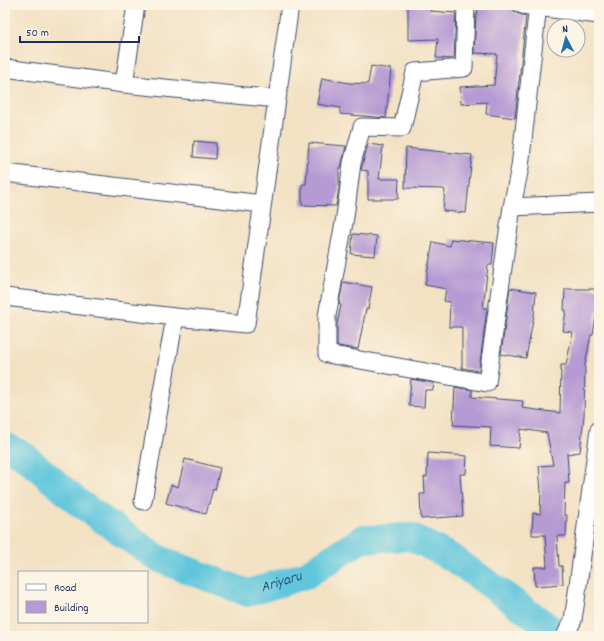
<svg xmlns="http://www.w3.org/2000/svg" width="604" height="641" font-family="Dekko,sans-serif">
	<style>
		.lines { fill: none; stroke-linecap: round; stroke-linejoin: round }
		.river { stroke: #5fc6dc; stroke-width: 28 }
		.building { fill: #b59ad3 }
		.street-casing { stroke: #3b4a6d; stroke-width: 19 }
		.street { stroke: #fff; stroke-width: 17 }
		.labels { text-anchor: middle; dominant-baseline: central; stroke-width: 3.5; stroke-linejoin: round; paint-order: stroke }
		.water-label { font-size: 15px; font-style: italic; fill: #2c557e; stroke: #fcf5e5 }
	</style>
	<rect width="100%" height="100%" fill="#fcf5e5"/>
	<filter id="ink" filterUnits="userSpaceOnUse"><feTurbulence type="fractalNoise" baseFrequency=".025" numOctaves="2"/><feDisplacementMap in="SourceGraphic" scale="8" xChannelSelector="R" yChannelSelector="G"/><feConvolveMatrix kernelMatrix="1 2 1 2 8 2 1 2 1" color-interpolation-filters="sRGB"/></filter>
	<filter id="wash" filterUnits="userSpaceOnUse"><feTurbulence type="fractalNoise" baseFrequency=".012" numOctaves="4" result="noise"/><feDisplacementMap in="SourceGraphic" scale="16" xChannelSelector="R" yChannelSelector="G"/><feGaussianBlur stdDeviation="0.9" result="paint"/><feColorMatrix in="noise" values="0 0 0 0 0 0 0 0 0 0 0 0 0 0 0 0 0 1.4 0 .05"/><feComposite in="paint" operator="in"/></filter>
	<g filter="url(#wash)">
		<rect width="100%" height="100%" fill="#f3e1c3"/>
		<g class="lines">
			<path class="river" id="s1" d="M5,446l18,9 56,48 80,56 89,34 58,-18 56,-36 50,-2 42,22 107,77"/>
		</g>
		<g id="blocks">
			<path class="building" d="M408,5h22v6l26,2 -2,46 -18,-1 2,-19 -30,1z
				M478,7l35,2 3,4 10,3 -11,102 -29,-4 1,-12 -26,2 -1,-17 34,-2 3,-31 -23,-1 2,-39 1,1z
				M371,66l20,3 -5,49 -46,-4v-6l-23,-4 5,-26 27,5 19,1z
				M194,141l22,2 -1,16 -22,-2z
				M309,143l37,3 -5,22h-2v21l-3,17 -34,-1v-21h4z
				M368,144l15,2 -4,33h20l-1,20h-30v-28l-7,-1z
				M406,148l66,7 -6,58 -23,-2 2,-21 -1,-1 -39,-1z
				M353,234l24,2 -2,20 -24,-2z
				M451,239l43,4 -2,22h-4l-5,43h4l-8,63 -17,-3v-41h-13l1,-25 -6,-1 2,-12 -21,-4 8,-43 17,4z
				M343,282l29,5 -4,22h-2l-8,40 -21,-3v-22l4,-19 -2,-1z
				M510,288l26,4 -2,23 -8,43 -25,-4z
				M565,289h34v21h-2l-4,25h-2l-6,30 -1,50 -4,37 -13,2 2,29h-4l-1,32h3l-1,21h-9l2,30h3l1,18 -28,2 -1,-19h13l-2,-32h-13l1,-22 7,1 1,-22 -2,-26 14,-1 -6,-32 -26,-4 -2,19 -29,-2 1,-19 -38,-2 2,-38 17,3v7l51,4 -1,7 38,5 1,-48h5l7,-33 -10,-1 3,-21h-2z
				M411,379l23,4 -1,7h-8l-1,17 -15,-1z
				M428,453l39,3 -1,18h-6l3,42 -42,3 -1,-25h5l-1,-17h3z
				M185,459l35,9 -5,22 -2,-1 -7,25 -40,-11 5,-18 7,2z"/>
		</g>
	</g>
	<g filter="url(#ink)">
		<use href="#blocks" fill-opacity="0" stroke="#3b4a6d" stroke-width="1"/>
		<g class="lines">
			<defs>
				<path id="street" d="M136,5l-12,79 153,15
					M466,5l-2,63 -49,4 -13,56 -40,-1 -10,36 -7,54 -18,99v38l160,29 19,-137 6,-39 87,-4
					M522,5l77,10
					M5,68l119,16
					M5,173l257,31
					M512,207l8,-40 18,-162
					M5,297l170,20
					M143,501l32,-184 71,7 44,-319
					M565,636l8,-16 3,-20 23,-170"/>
			</defs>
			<use href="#street" class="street-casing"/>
			<use href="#street" class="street"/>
		</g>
	</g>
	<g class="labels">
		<g class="water-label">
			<text stroke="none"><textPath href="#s1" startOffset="322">Ariyaru</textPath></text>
		</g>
	</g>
	<rect width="604" height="641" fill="none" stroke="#fcf5e5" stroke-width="20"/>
	<rect x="18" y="571" width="130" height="52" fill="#fcf5e5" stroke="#a2a6af"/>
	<rect x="26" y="584" width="20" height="6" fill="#ffffff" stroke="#a2a6af"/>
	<text x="54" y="591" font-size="12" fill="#1b2f5e">Road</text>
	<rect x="26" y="601" width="20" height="12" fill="#b59ad3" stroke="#a2a6af"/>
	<text x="54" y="611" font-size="12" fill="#1b2f5e">Building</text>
	<g transform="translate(566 38) rotate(354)"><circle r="19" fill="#fcf5e5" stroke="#a2a6af"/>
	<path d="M0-3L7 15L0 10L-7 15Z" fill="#1f6fb2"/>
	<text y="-6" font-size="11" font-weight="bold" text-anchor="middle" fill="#1b2f5e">N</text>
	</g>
	<path d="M20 36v6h119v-6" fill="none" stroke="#1b2f5e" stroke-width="2"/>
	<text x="26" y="36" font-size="12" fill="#1b2f5e" stroke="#fcf5e5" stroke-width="3" paint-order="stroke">50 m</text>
</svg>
